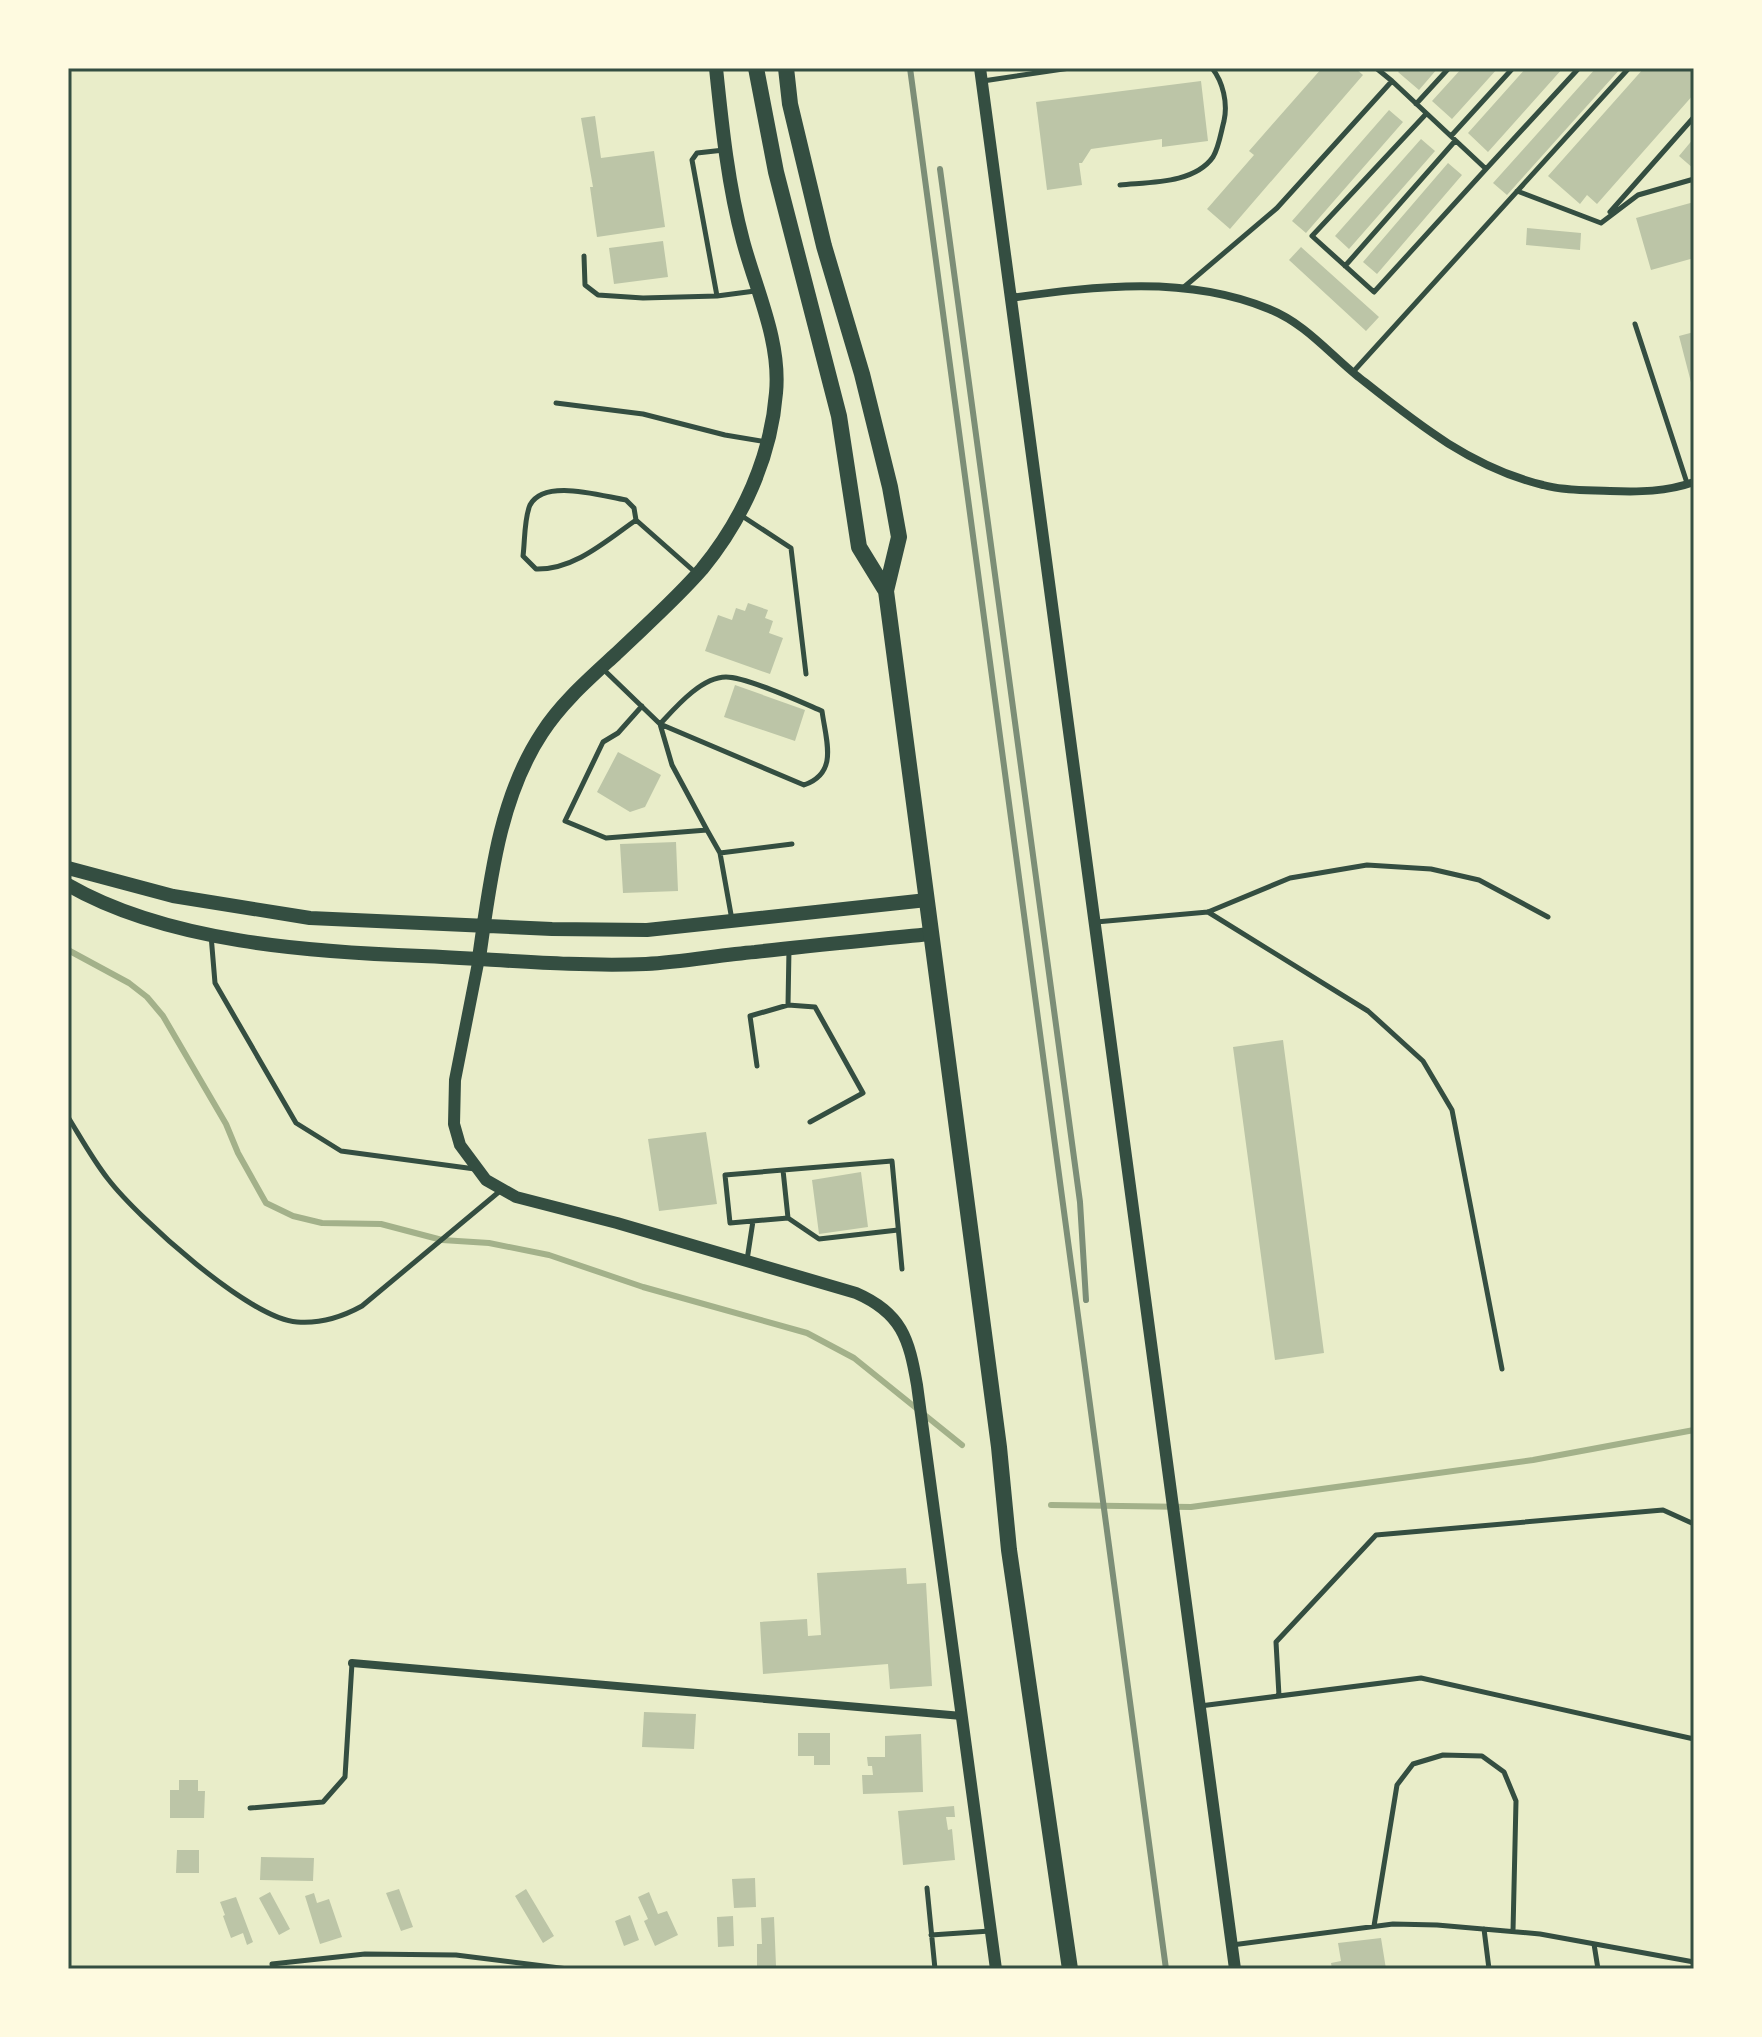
<svg xmlns="http://www.w3.org/2000/svg" width="1762" height="2037" font-family="'Open Sans',sans-serif">
	<style>
		.lines { fill: none; stroke-linecap: round; stroke-linejoin: round }
		.stream { stroke: #a3b18a; stroke-width: 6 }
		.building { fill: #bcc5a7 }
		.service { stroke: #344e41; stroke-width: 5 }
		.minor { stroke: #344e41; stroke-width: 8 }
		.tertiary { stroke: #344e41; stroke-width: 12 }
		.secondary { stroke: #344e41; stroke-width: 14 }
		.primary { stroke: #344e41; stroke-width: 16 }
		.rail { stroke: #7c8e77; stroke-width: 6 }
		.neatline { fill: none; stroke: #344e41; stroke-width: 3 }
	</style>
	<rect width="100%" height="100%" fill="#e9edc9"/>
	<g class="lines">
		<path class="stream" d="M68,950l61,33 18,14 16,19 63,108 12,29 28,50 27,13 29,7 59,1 61,16 47,3 60,12 94,32 164,46 47,25 108,87
			M1051,1505l140,2 342,-47 161,-30"/>
	</g>
	<path class="building" d="M1322,68h33l8,7 -133,154 -23,-20 47,-54 -5,-4z
		M1402,68h36l-19,22 -21,-18z
		M1462,68h36l-46,51 -20,-18z
		M1526,68h37l-75,84 -20,-19z
		M1596,68h25l-114,127 -14,-12z
		M1644,68h50v26l-97,110 -10,-9 -7,9 -32,-28z
		M1201,81l7,60 -46,6v-8l-71,10 -9,14h-3l3,22 -35,5 -11,-88z
		M1389,110l14,12 -97,111 -14,-12z
		M595,116l6,42 53,-7 11,76 -68,10 -7,-50h3l-12,-69z
		M1694,138v31l-15,-13z
		M1421,139l14,12 -86,98 -14,-13z
		M1448,163l14,12 -85,99 -14,-12z
		M1694,202v56l-43,12 -15,-52z
		M1527,228l54,5 -1,17 -54,-5z
		M663,241l5,36 -54,7 -5,-36z
		M1301,247l78,70 -13,14 -77,-71z
		M1694,332v58h-1l-14,-54z
		M748,603l20,7 -3,8 8,3 -4,12 14,5 -13,36 -65,-23 13,-36 14,5 4,-12 9,3z
		M735,685l70,25 -10,31 -71,-24z
		M618,752l43,23 -16,32 -15,5 -33,-20z
		M676,842l2,49 -55,2 -3,-49z
		M1283,1040l41,313 -49,7 -42,-313z
		M706,1132l11,72 -58,7 -11,-72z
		M861,1172l7,55 -49,7 -7,-54z
		M906,1568l1,16 19,-1 6,103 -42,3 -2,-25 -125,10 -3,-52 47,-3 1,17 13,-1 -4,-62z
		M644,1712l52,2 -2,35 -52,-2z
		M798,1733h32v32h-16v-9h-16z
		M921,1734l2,58 -60,2 -1,-19h11l-1,-9h-4l-1,-9h18v-21z
		M179,1780h19v11h7l-1,27h-34v-28h9z
		M954,1806l1,11h-9l2,13 4,-1 3,31 -52,5 -5,-54z
		M177,1850h22v23h-23z
		M261,1857l53,1 -1,23 -53,-1z
		M755,1878l1,29 -22,1 -2,-29z
		M399,1889l14,38 -12,4 -15,-38z
		M526,1889l28,47 -11,7 -28,-47z
		M270,1892l20,37 -11,6 -20,-37z
		M649,1892l9,22 9,-3 11,24 -23,11 -11,-25 4,-2 -10,-22z
		M314,1893l3,10 12,-4 13,38 -22,7 -15,-48z
		M236,1897l17,45 -6,3 -4,-12 -12,5 -8,-22 2,-1 -5,-13z
		M630,1915l9,25 -15,6 -9,-25z
		M733,1916l1,30 -16,1 -1,-30z
		M774,1917l2,49 -19,1v-23h5l-1,-26z
		M1381,1938l5,31h-54l-1,-6 10,-2 -3,-18z"/>
	<g class="lines">
		<path class="service" d="M1376,68l16,13
			M983,81l87,-13
			M1416,104l33,-36
			M1451,136l62,-68
			M1486,169l93,-101
			M1120,185c29,-3 74,-1 93,-28 6,-10 8,-25 11,-36 4,-18 -1,-39 -12,-53
			M1517,191l84,32 37,-28 56,-16
			M1610,212l84,-95
			M584,256l1,29 13,10 45,3 74,-2 -25,-136 5,-7 27,-3
			M1345,266l110,-125
			M1184,287l93,-79 115,-127 94,88 -112,123 -62,-56 114,-122
			M717,296l38,-5
			M1635,324l52,159
			M1353,372l276,-304
			M556,403l87,11 82,21 42,7
			M742,516l49,32 15,126
			M636,520c-30,21 -62,50 -100,49l-13,-13c2,-15 1,-37 7,-51 14,-27 71,-9 96,-5l8,8 2,12 60,53
			M602,668l58,56 144,61c35,-12 22,-44 18,-74 -21,-9 -75,-34 -96,-34 -25,0 -51,31 -66,47l12,41 35,65 -101,8 -41,-17 38,-79 15,-9 24,-27
			M707,830l13,23 12,67
			M720,853l72,-9
			M1208,912l160,99 55,50 29,49 50,259
			M1096,922l112,-10 82,-34 77,-13 64,4 48,11 69,37
			M211,935l4,48 81,140 45,28 134,18
			M789,949l-1,56 27,2 48,86 -53,29
			M757,1066l-7,-50 38,-11
			M68,1117c13,21 25,43 40,62 30,39 142,140 189,143 24,2 45,-5 65,-16l138,-115
			M783,1170l109,-9 10,108
			M783,1170l5,48 -58,5 -5,-48z
			M788,1218l31,21 79,-9
			M747,1260l6,-39
			M1279,1696l-3,-54 100,-107 287,-25 31,14
			M1200,1706l221,-28 273,61
			M250,1808l73,-6 22,-25 7,-114
			M927,1888l8,81
			M1374,1926l23,-141 16,-21 30,-9 39,1 22,16 12,29 -3,130
			M1484,1929l5,40
			M931,1935l59,-4
			M1594,1944l4,25
			M1232,1945l161,-21 44,1 103,9 154,28
			M273,1969l-1,-5 93,-10 91,1 112,14"/>
		<path class="minor" d="M1010,298c86,-12 177,-23 259,11 35,14 58,42 87,66 58,46 113,92 187,110 22,6 45,5 67,6 29,1 56,1 84,-9
			M352,1663l610,53"/>
		<path class="tertiary" d="M980,68l255,1901
			M479,958l-24,122 -1,44 6,21 26,35 30,17 101,26 239,70c46,20 53,46 61,92l79,584"/>
		<path class="secondary" d="M68,868l105,28 137,22 242,11 95,1 280,-30
			M68,885c99,57 241,67 354,71 74,3 150,11 224,8 37,-2 73,-9 109,-12 58,-7 117,-12 175,-18
			M479,958c11,-76 20,-160 63,-225 19,-30 48,-55 74,-79 29,-28 60,-55 86,-85 41,-50 69,-112 74,-176 5,-52 -20,-103 -33,-152 -15,-56 -21,-115 -27,-173"/>
		<path class="primary" d="M756,68l20,104 63,244 20,131 27,44
			M786,68l4,36 34,142 38,128 28,113 9,50 -13,54 113,856 10,103 61,419"/>
		<path class="rail" d="M910,68l256,1901
			M940,169l140,1033 6,98"/>
	</g>
	<rect width="1762" height="2037" fill="none" stroke="#fefae0" stroke-width="140"/>
	<rect x="70" y="70" width="1622" height="1897" class="neatline"/>
</svg>
